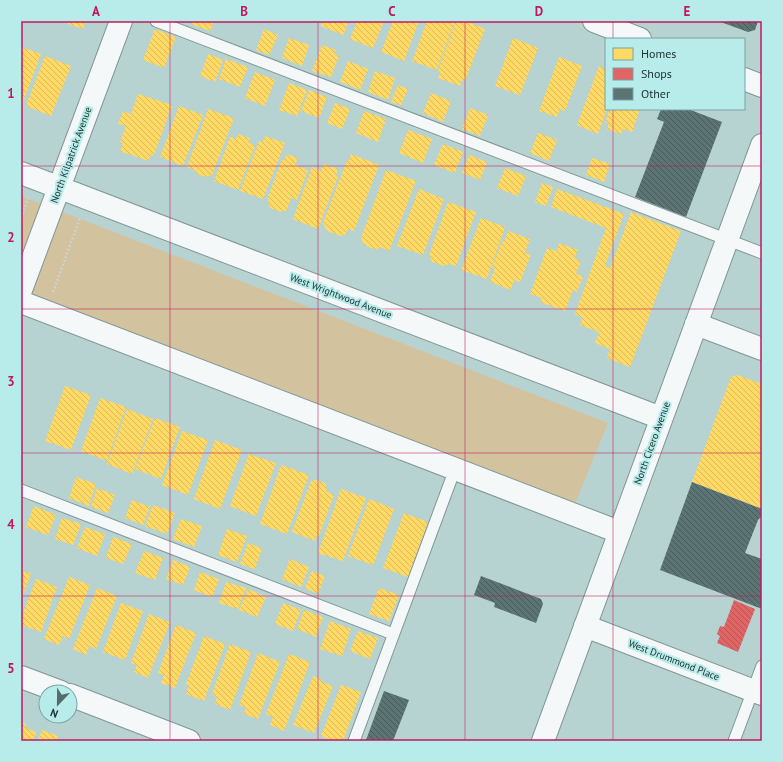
<svg xmlns="http://www.w3.org/2000/svg" width="783" height="762" font-family="'PT Sans',sans-serif">
	<style>
		.grass { fill: #d2c39e }
		.homes { fill: url(#homes-back-hatch) }
		.shops { fill: url(#shops-back-hatch) }
		.building { fill: url(#building-back-hatch) }
		.lines { fill: none; stroke-linecap: round; stroke-linejoin: round }
		.lane-casing { stroke: #809696; stroke-width: 13 }
		.street-casing { stroke: #809696; stroke-width: 24 }
		.primary-casing { stroke: #809696; stroke-width: 24 }
		.path { stroke: #cbd4d4; stroke-width: 2.5; stroke-dasharray: 2 2; stroke-linecap: butt }
		.lane { stroke: #f4f8f8; stroke-width: 11 }
		.street { stroke: #f4f8f8; stroke-width: 22 }
		.primary { stroke: #f4f8f8; stroke-width: 22 }
		.grid { fill: none; stroke: #c2185b; stroke-width: 1; stroke-opacity: 0.55 }
		.labels { text-anchor: middle; dominant-baseline: central; stroke-width: 4; stroke-linejoin: round; paint-order: stroke }
		.street-label { font-size: 10px; fill: #203635; stroke: #b7ecea }
		.neatline { fill: none; stroke: #c2185b; stroke-width: 1.5 }
		.grid-label { font-size: 13px; text-anchor: middle; font-weight: bold; fill: #c2185b }
	</style>
	<defs>
		<pattern id="homes-back-hatch" width="6" height="6" patternUnits="userSpaceOnUse"><rect width="6" height="6" fill="#ffd966"/><path d="M-1 5l2 2M0 0l6 6M5-1l2 2" fill="none" stroke="#dabb59"/></pattern>
		<pattern id="shops-back-hatch" width="6" height="6" patternUnits="userSpaceOnUse"><rect width="6" height="6" fill="#e06666"/><path d="M-1 5l2 2M0 0l6 6M5-1l2 2" fill="none" stroke="#b55555"/></pattern>
		<pattern id="building-back-hatch" width="6" height="6" patternUnits="userSpaceOnUse"><rect width="6" height="6" fill="#5d7475"/><path d="M-1 5l2 2M0 0l6 6M5-1l2 2" fill="none" stroke="#485b5c"/></pattern>
	</defs>
	<rect width="100%" height="100%" fill="#b6d3d2"/>
	<path class="grass" d="M21,196l587,227 -33,81 -554,-215z"/>
	<path class="homes" d="M61,21h25l-3,8z
		M192,21h22l-4,10 -19,-7z
		M323,21h26l-6,14 -22,-9z
		M357,21h27l-11,27 -23,-9z
		M393,21h26l-15,40 -23,-9z
		M427,21h28l-18,49 -25,-9z
		M456,21h9l20,8 -20,52 -3,-1 -2,6 -22,-8 2,-6 -2,-1z
		M155,29l21,8 -12,31 -21,-8z
		M264,29l14,6 -9,20 -13,-5z
		M289,38l20,7 -7,21 -20,-8z
		M513,38l25,10 -18,47 -25,-9z
		M322,45l14,5 -2,4 5,2 -8,21 -19,-6z
		M21,47l20,7 -19,51 -1,-1z
		M208,54l15,6 -8,22 -15,-6z
		M45,56l26,10 -20,50 -25,-10z
		M559,57l23,9 -17,45 -5,-2 -3,8 -18,-6z
		M226,59l22,8 -8,20 -21,-8z
		M348,61l20,8 -8,21 -20,-8z
		M599,66l7,3v40h1l-9,25 -21,-9z
		M375,71l20,7 -7,22 -20,-8z
		M255,72l20,8 -10,26 -20,-8z
		M289,83l18,7 -10,26 -18,-6z
		M398,85l10,4 -7,16 -10,-3z
		M309,90l18,7 -8,21 -18,-7z
		M431,93l20,8 -8,21 -20,-9z
		M138,94l34,11 -18,50h-3l-3,6 -28,-10 3,-8 -3,-1 6,-16 -8,-2 5,-13 8,3z
		M335,103l15,6 -8,20 -15,-6z
		M179,106l24,9 -20,51 -23,-9z
		M470,108l18,7 -8,21 -18,-7z
		M208,109l26,9 -22,57 -6,2 -9,-3 -2,-4 -8,-3z
		M610,109h30l-8,23 -9,-3 -2,5 -14,-5 2,-6 -4,-1z
		M364,111l22,8 -8,23 -22,-9z
		M408,130l24,9 -9,24 -24,-10z
		M538,133l19,7 -8,21 -19,-8z
		M238,134l12,4 -1,5 6,3 -17,44 -24,-9 16,-44 6,2z
		M265,136l20,7 -22,56 -23,-8 19,-50 4,1z
		M443,144l20,8 -8,21 -21,-8z
		M287,154l11,4 -3,7 13,5 -11,30 -6,-2 -4,12 -6,2 -11,-4 -2,-6 1,-3h-2l15,-39h2z
		M351,154l28,11 -25,66 -6,-2 -2,5 -5,2 -14,-5 -4,-8 24,-63 2,1z
		M469,155l18,7 -7,18 -18,-7z
		M592,158l18,6 -6,18 -18,-7z
		M324,164l14,5 -2,7 2,1 -20,52 -25,-10 19,-52 9,3z
		M505,168l21,8 -8,20 -21,-8z
		M386,170l30,11 -27,70 -9,-4 -4,3 -12,-5 -3,-7z
		M542,183l11,4 -7,19 -11,-4z
		M419,189l25,10 -21,56 -26,-9z
		M557,189l67,25 -19,52 5,2 21,-56 50,19 -51,136 -23,-9 3,-9 -15,-6 4,-11 -19,-7 3,-7 -8,-4 31,-86 -55,-21z
		M448,202l28,10 -20,54 -7,-2 -5,2 -12,-4 -3,-7z
		M481,218l24,9 -18,52 -26,-9z
		M508,231l22,8 -5,14 6,2 -11,27 -6,-2 -3,10 -21,-8 5,-14 -3,-1 10,-26 2,1z
		M559,243l19,7 -4,8 7,3 -5,13 7,2 -6,16 -4,-2 -8,21 -25,-9 2,-4 -12,-4 17,-46 10,3z
		M737,375l25,9v125l-70,-27 39,-105z
		M65,386l26,9 -20,55 -26,-9z
		M100,398l26,9 -19,54 -26,-10z
		M127,409l26,10 -21,55 -25,-10z
		M155,418l25,9 -19,52 -26,-10z
		M182,431l26,9 -20,55 -26,-10z
		M215,440l27,10 -22,59 -26,-10z
		M249,454l27,9 -20,53 -26,-10z
		M281,465l28,10 -22,59 -27,-10z
		M76,477l20,7 -7,22 -20,-8z
		M316,480l9,3 2,6 -1,2 8,4 -15,41 -2,-1 -2,6 -23,-9 19,-51z
		M97,488l18,7 -7,18 -17,-6z
		M341,489l25,9 -23,63 -25,-8z
		M369,499l25,10 -21,56 -25,-9z
		M132,500l18,7 -7,18 -18,-7z
		M153,505l22,8 -8,21 -22,-8z
		M34,506l22,9 -8,20 -22,-8z
		M404,513l24,9 -20,55 -25,-9z
		M62,518l19,6 -8,21 -18,-6z
		M181,519l21,7 -8,21 -21,-8z
		M85,527l20,7 -8,22 -20,-8z
		M227,529l20,7 -10,26 -19,-7z
		M113,537l19,7 -9,20 -17,-6z
		M248,543l14,5 -7,21 -15,-5z
		M144,551l19,7 -8,22 -20,-7z
		M290,559l19,8 -8,20 -19,-8z
		M173,560l17,7 -7,18 -17,-6z
		M21,570l10,4 -10,26z
		M312,571l13,5 -7,18 -13,-6z
		M200,572l19,7 -7,18 -18,-7z
		M69,577l21,8 -21,54 -6,-3 -4,9 -15,-6z
		M36,579l21,8 -16,45 -20,-7v-6z
		M226,582l20,6 -8,21 -19,-6z
		M97,588l20,8 -21,53 -7,-3 -3,9 -13,-6z
		M379,588l20,7 -10,26 -20,-7z
		M248,589l18,8 -9,20 -18,-7z
		M121,603l22,8 -18,49 -22,-8z
		M283,603l18,7 -8,21 -18,-7z
		M304,610l19,7 -7,20 -19,-8z
		M149,614l21,8 -22,56 -14,-6 3,-7 -6,-2z
		M330,621l21,8 -9,27 -22,-7z
		M176,625l20,8 -21,55 -14,-5 3,-8 -6,-2z
		M358,631l20,7 -8,21 -20,-8z
		M204,636l21,8 -21,57 -18,-7 3,-9 -3,-1z
		M230,644l21,8 -21,58 -15,-6 2,-7 -5,-3z
		M258,653l22,9 -22,57 -14,-5 2,-7 -7,-2z
		M289,654l21,8 -26,69 -14,-6 3,-8 -7,-3z
		M313,676l9,4v2l11,4 -19,47 -21,-8z
		M341,685l20,7 -18,49h-9l-13,-5z
		M21,722l5,2v4l10,4 -3,9h-12z
		M42,730l16,6 -2,5h-18z"/>
	<path class="shops" d="M734,600l21,9 -17,43 -21,-9 3,-7 -3,-2 3,-8 4,1z"/>
	<path class="building" d="M718,21h40l-3,9 -7,2z
		M661,109h27l34,13 -36,95 -51,-20 29,-75 -7,-3z
		M692,482l70,27v7l-4,4 -13,33 17,6v50l-102,-39z
		M481,576l60,23 2,5 -7,19 -42,-16 1,-4 -21,-8z
		M384,691l25,9 -16,41h-24l-3,-1z"/>
	<g class="lines">
		<defs>
			<path id="lane" d="M156,21l606,232
				M21,490l372,144
				M354,741l101,-272
				M734,741l28,-75"/>
			<path id="street" d="M594,21l46,18
				M744,79l18,7
				M21,173l640,245
				M21,290l100,-269
				M21,302l598,230
				M696,324l66,25
				M585,626l177,68
				M21,677l40,15
				M70,695l119,46"/>
			<path id="primary" d="M543,741l219,-596"/>
		</defs>
		<use href="#lane" class="lane-casing"/>
		<use href="#street" class="street-casing"/>
		<use href="#primary" class="primary-casing"/>
		<path class="path" d="M21,218l7,-20
			M53,292l27,-74"/>
		<use href="#lane" class="lane"/>
		<use href="#street" class="street"/>
		<use href="#primary" class="primary"/>
	</g>
	<path class="grid" d="M170,21v720M318,21v720M465,21v720M613,21v18M613,109v632M21,166h741M21,309h741M21,453h741M21,596h741"/>
	<g class="labels">
		<g class="street-label">
			<text transform="translate(71 155) rotate(-70)">North Kilpatrick Avenue</text>
			<text transform="translate(341 296) rotate(21)">West Wrightwood Avenue</text>
			<text transform="translate(652 443) rotate(-70)">North Cicero Avenue</text>
			<text transform="translate(674 660) rotate(21)">West Drummond Place</text>
		</g>
	</g>
	<rect width="783" height="762" fill="none" stroke="#b7ecea" stroke-width="44"/>
	<rect x="605" y="38" width="140" height="72" fill="#b7ecea" stroke="#7ba3a2"/>
	<rect x="613" y="48" width="20" height="12" fill="#ffd966" stroke="#7ba3a2"/>
	<text x="641" y="58" font-size="12" fill="#203635">Homes</text>
	<rect x="613" y="68" width="20" height="12" fill="#e06666" stroke="#7ba3a2"/>
	<text x="641" y="78" font-size="12" fill="#203635">Shops</text>
	<rect x="613" y="88" width="20" height="12" fill="#5d7475" stroke="#7ba3a2"/>
	<text x="641" y="98" font-size="12" fill="#203635">Other</text>
	<g transform="translate(58 704) rotate(202)"><circle r="19" fill="#b7ecea" stroke="#7ba3a2"/>
	<path d="M0-3L7 15L0 10L-7 15Z" fill="#546d6c"/>
	<text y="-6" font-size="11" font-weight="bold" text-anchor="middle" fill="#203635">N</text>
	</g>
	<rect x="22" y="22" width="739" height="718" class="neatline"/>
	<g class="grid-label">
		<text x="96" y="16">A</text>
		<text x="244" y="16">B</text>
		<text x="392" y="16">C</text>
		<text x="539" y="16">D</text>
		<text x="687" y="16">E</text>
		<text x="11" y="98">1</text>
		<text x="11" y="242">2</text>
		<text x="11" y="386">3</text>
		<text x="11" y="529">4</text>
		<text x="11" y="673">5</text>
	</g>
</svg>
